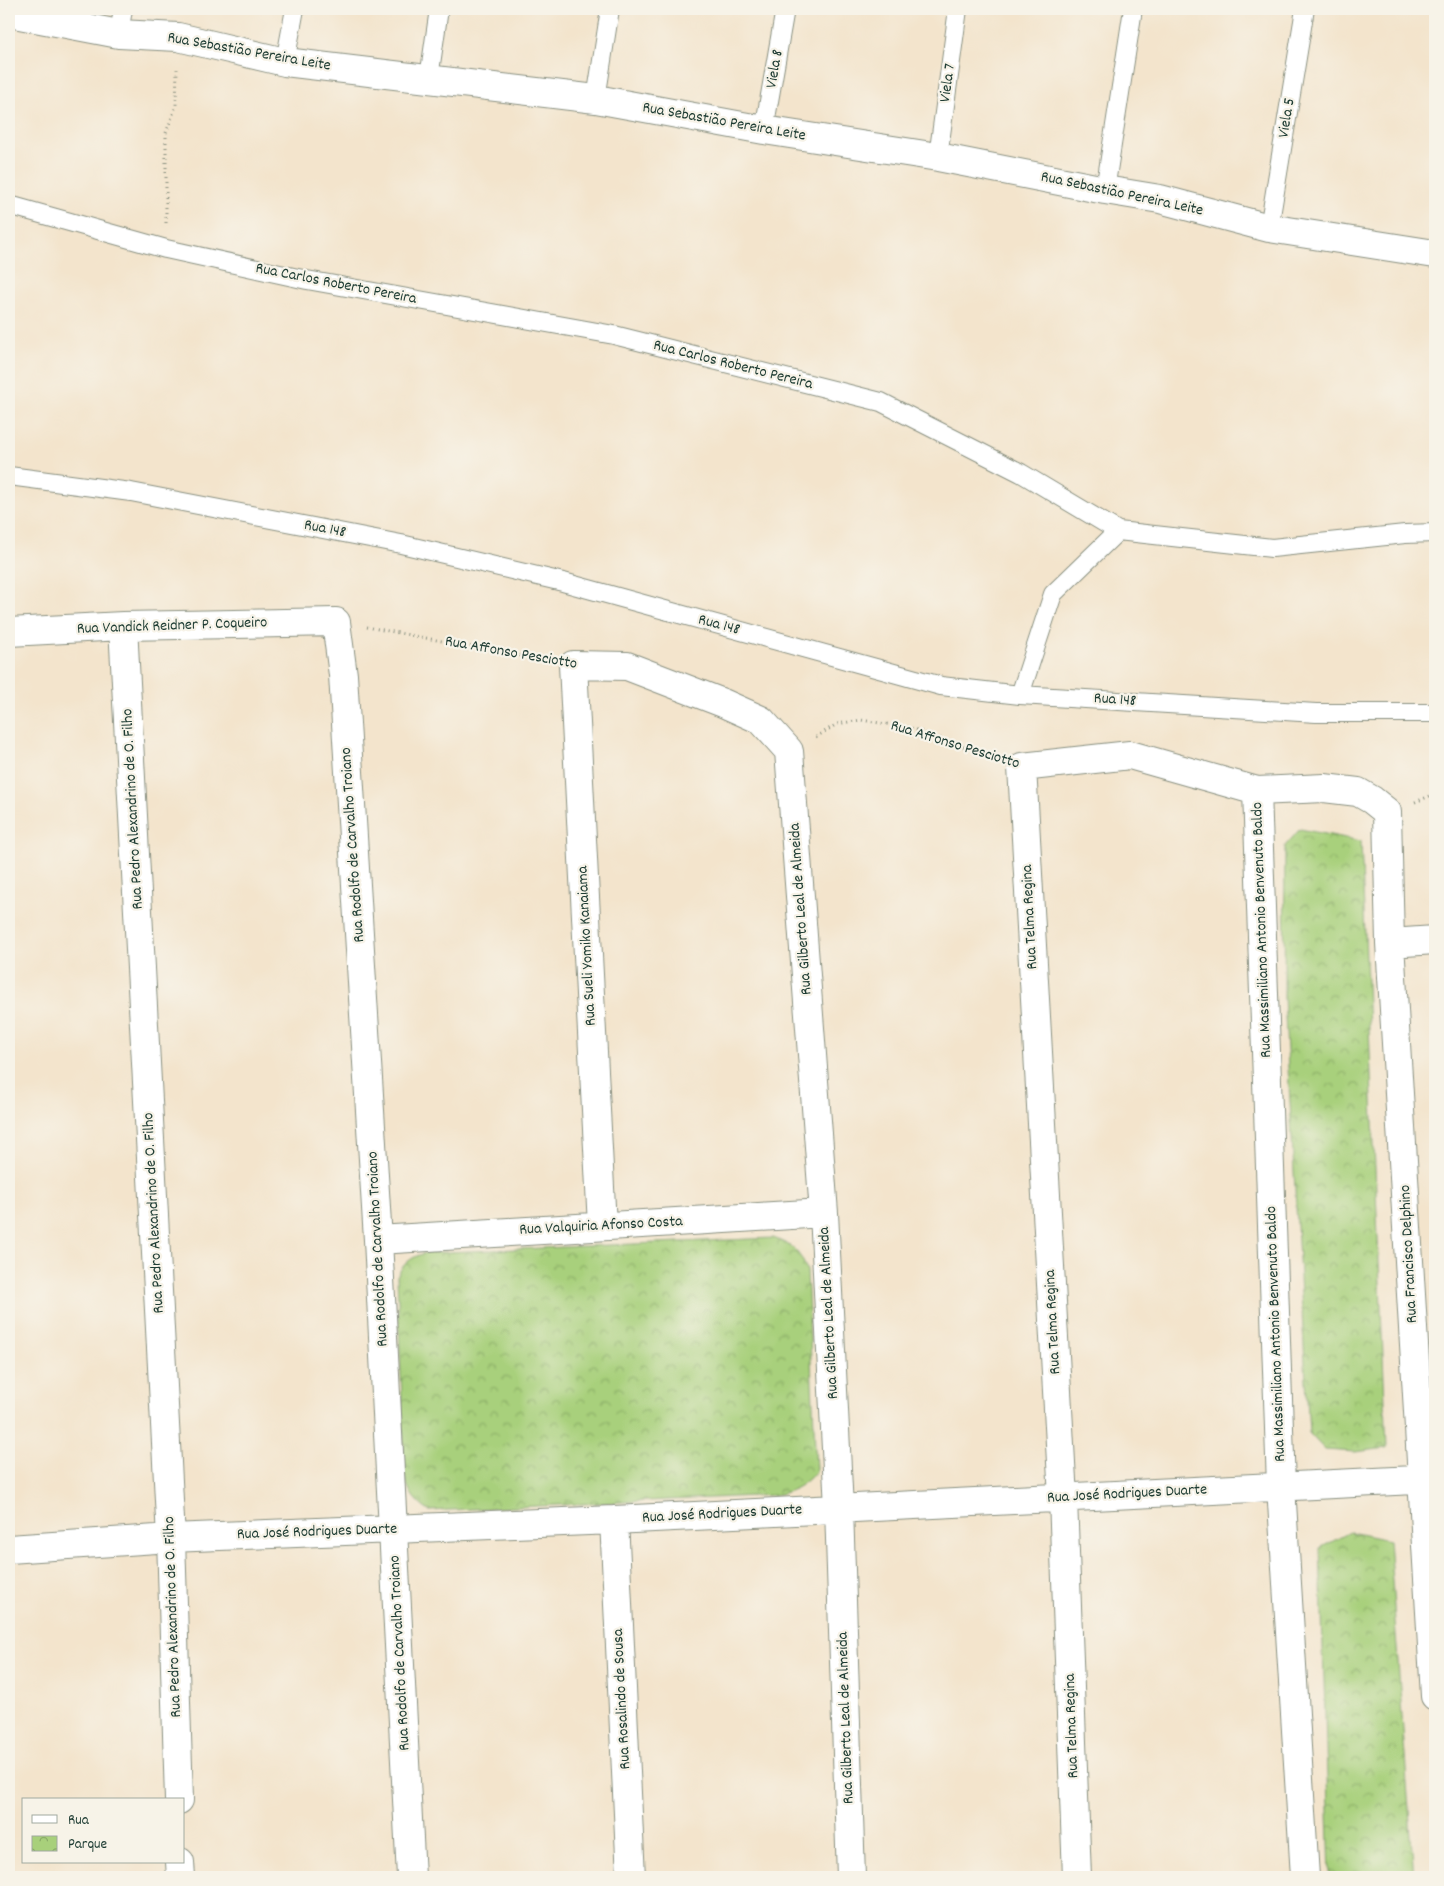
<svg xmlns="http://www.w3.org/2000/svg" width="1444" height="1886" font-family="Dekko,sans-serif">
	<style>
		.park { fill: url(#park-crowns); stroke: #648658 }
		.lines { fill: none; stroke-linecap: round; stroke-linejoin: round }
		.service-casing { stroke: #899080; stroke-width: 20 }
		.minor-casing { stroke: #899080; stroke-width: 30 }
		.path { stroke: #899080; stroke-width: 3; stroke-dasharray: 1 4; stroke-linecap: butt }
		.service { stroke: #fff; stroke-width: 18 }
		.minor { stroke: #fff; stroke-width: 28 }
		.labels { text-anchor: middle; dominant-baseline: central; stroke-width: 4.5; stroke-linejoin: round; paint-order: stroke }
		.street-label { font-size: 16px; fill: #1f3d34; stroke: #f7f3e8 }
	</style>
	<defs>
		<pattern id="park-crowns" width="20" height="18" patternUnits="userSpaceOnUse" patternTransform="scale(1.25)"><rect width="20" height="18" fill="#a8d07b"/><path d="M2 6a3 3 0 1 1 6 0M12 15a3 3 0 1 1 6 0" fill="none" stroke="#8a6"/></pattern>
	</defs>
	<rect width="100%" height="100%" fill="#f7f3e8"/>
	<filter id="ink" filterUnits="userSpaceOnUse"><feTurbulence type="fractalNoise" baseFrequency=".02" numOctaves="2"/><feDisplacementMap in="SourceGraphic" scale="10" xChannelSelector="R" yChannelSelector="G"/><feConvolveMatrix kernelMatrix="1 2 1 2 8 2 1 2 1" color-interpolation-filters="sRGB"/></filter>
	<filter id="wash" filterUnits="userSpaceOnUse"><feTurbulence type="fractalNoise" baseFrequency=".0096" numOctaves="4" result="noise"/><feDisplacementMap in="SourceGraphic" scale="20" xChannelSelector="R" yChannelSelector="G"/><feGaussianBlur stdDeviation="1.12" result="paint"/><feColorMatrix in="noise" values="0 0 0 0 0 0 0 0 0 0 0 0 0 0 0 0 0 1.4 0 .05"/><feComposite in="paint" operator="in"/></filter>
	<g filter="url(#wash)">
		<rect width="100%" height="100%" fill="#f3e4cc"/>
		<path class="park" d="M1300,829l61,12 26,607 -32,4 -30,-2 -16,-17 -25,-435 1,-152z
			M773,1238c19,6 28,15 34,33l9,200c-11,14 -23,20 -40,24l-347,16c-14,-9 -21,-19 -24,-35l-8,-200c6,-12 14,-19 28,-23z
			M1350,1532l39,8 25,337h-84l-10,-329z"/>
	</g>
	<g filter="url(#ink)">
		<g class="lines">
			<defs>
				<path id="service" d="M119,34l4,-25
					M285,62l10,-53
					M429,78l10,-69
					M596,99l14,-90
					M764,130l21,-121
					M938,157l20,-148
					M1105,190l28,-181
					M9,205l157,44 141,31 307,55 267,67 140,71 97,58 154,17 133,-14 30,-1
					M1269,228l36,-219
					M9,476l122,16 270,52 162,38 378,104 79,9 296,18h119
					M1020,695l33,-101 65,-63"/>
				<path id="minor" d="M9,13l110,21 59,3 107,25 311,37 168,31 174,27 167,33 55,9 109,29 166,26
					M123,626l48,912 8,262
					M9,632l114,-6 213,-4 7,53 35,565 33,637
					M1257,791l24,695 24,391
					M1390,943l45,-3
					M602,1226l-29,-561 54,1 96,37 38,17 28,31 35,462 15,295 12,369
					M378,1240l446,-27
					M614,1520l17,357
					M9,1549l162,-11 443,-18 821,-41
					M180,1862l1,15
					M1077,1877l-14,-379 -41,-731 108,-12 127,36 67,-3 34,4 14,8 15,12 3,131 45,753"/>
			</defs>
			<use href="#service" class="service-casing"/>
			<use href="#minor" class="minor-casing"/>
			<path class="path" d="M166,223v-90l10,-27 1,-37
				M367,627l176,33
				M816,737l21,-13 24,-4 50,8 82,29
				M1415,802l20,-8"/>
			<use href="#service" class="service"/>
			<use href="#minor" class="minor"/>
		</g>
	</g>
	<g class="labels">
		<g class="street-label">
			<text transform="translate(249 52) rotate(10)">Rua Sebastião Pereira Leite</text>
			<text transform="translate(775 69) rotate(-80)">Viela 8</text>
			<text transform="translate(948 83) rotate(-82)">Viela 7</text>
			<text transform="translate(1287 118) rotate(-81)">Viela 5</text>
			<text transform="translate(724 122) rotate(10)">Rua Sebastião Pereira Leite</text>
			<text transform="translate(1122 194) rotate(12)">Rua Sebastião Pereira Leite</text>
			<text transform="translate(336 284) rotate(11)">Rua Carlos Roberto Pereira</text>
			<text transform="translate(733 365) rotate(14)">Rua Carlos Roberto Pereira</text>
			<text transform="translate(325 529) rotate(11)">Rua 148</text>
			<text transform="translate(719 625) rotate(15)">Rua 148</text>
			<text transform="translate(172 626) rotate(-2)">Rua Vandick Reidner P. Coqueiro</text>
			<text transform="translate(511 653) rotate(10)">Rua Affonso Pesciotto</text>
			<text transform="translate(1115 700) rotate(4)">Rua 148</text>
			<text transform="translate(955 745) rotate(17)">Rua Affonso Pesciotto</text>
			<text transform="translate(133 809) rotate(-93)">Rua Pedro Alexandrino de O. Filho</text>
			<text transform="translate(353 845) rotate(-94)">Rua Rodolfo de Carvalho Troiano</text>
			<text transform="translate(801 909) rotate(-94)">Rua Gilberto Leal de Almeida</text>
			<text transform="translate(1030 917) rotate(-93)">Rua Telma Regina</text>
			<text transform="translate(1262 930) rotate(-92)">Rua Massimiliano Antonio Benvenuto Baldo</text>
			<text transform="translate(587 946) rotate(-93)">Rua Sueli Yomiko Kanaiama</text>
			<text transform="translate(154 1213) rotate(-93)">Rua Pedro Alexandrino de O. Filho</text>
			<text transform="translate(601 1226) rotate(-3)">Rua Valquiria Afonso Costa</text>
			<text transform="translate(378 1249) rotate(-93)">Rua Rodolfo de Carvalho Troiano</text>
			<text transform="translate(1409 1254) rotate(-93)">Rua Francisco Delphino</text>
			<text transform="translate(829 1313) rotate(-93)">Rua Gilberto Leal de Almeida</text>
			<text transform="translate(1053 1322) rotate(-93)">Rua Telma Regina</text>
			<text transform="translate(1276 1334) rotate(-92)">Rua Massimiliano Antonio Benvenuto Baldo</text>
			<text transform="translate(1127 1494) rotate(-3)">Rua José Rodrigues Duarte</text>
			<text transform="translate(722 1514) rotate(-3)">Rua José Rodrigues Duarte</text>
			<text transform="translate(317 1532) rotate(-2)">Rua José Rodrigues Duarte</text>
			<text transform="translate(173 1617) rotate(-92)">Rua Pedro Alexandrino de O. Filho</text>
			<text transform="translate(400 1653) rotate(-93)">Rua Rodolfo de Carvalho Troiano</text>
			<text transform="translate(622 1699) rotate(-93)">Rua Rosalindo de Sousa</text>
			<text transform="translate(846 1718) rotate(-92)">Rua Gilberto Leal de Almeida</text>
			<text transform="translate(1072 1726) rotate(-92)">Rua Telma Regina</text>
		</g>
	</g>
	<rect width="1444" height="1886" fill="none" stroke="#f7f3e8" stroke-width="30"/>
	<rect x="22" y="1798" width="162" height="65" fill="#f7f3e8" stroke="#a1aaa0"/>
	<rect x="32" y="1815" width="25" height="8" fill="#ffffff" stroke="#a1aaa0"/>
	<text x="68" y="1824" font-size="15" fill="#1f3d34">Rua</text>
	<rect x="32" y="1836" width="25" height="15" fill="url(#park-crowns)" stroke="#a1aaa0"/>
	<text x="68" y="1848" font-size="15" fill="#1f3d34">Parque</text>
</svg>
